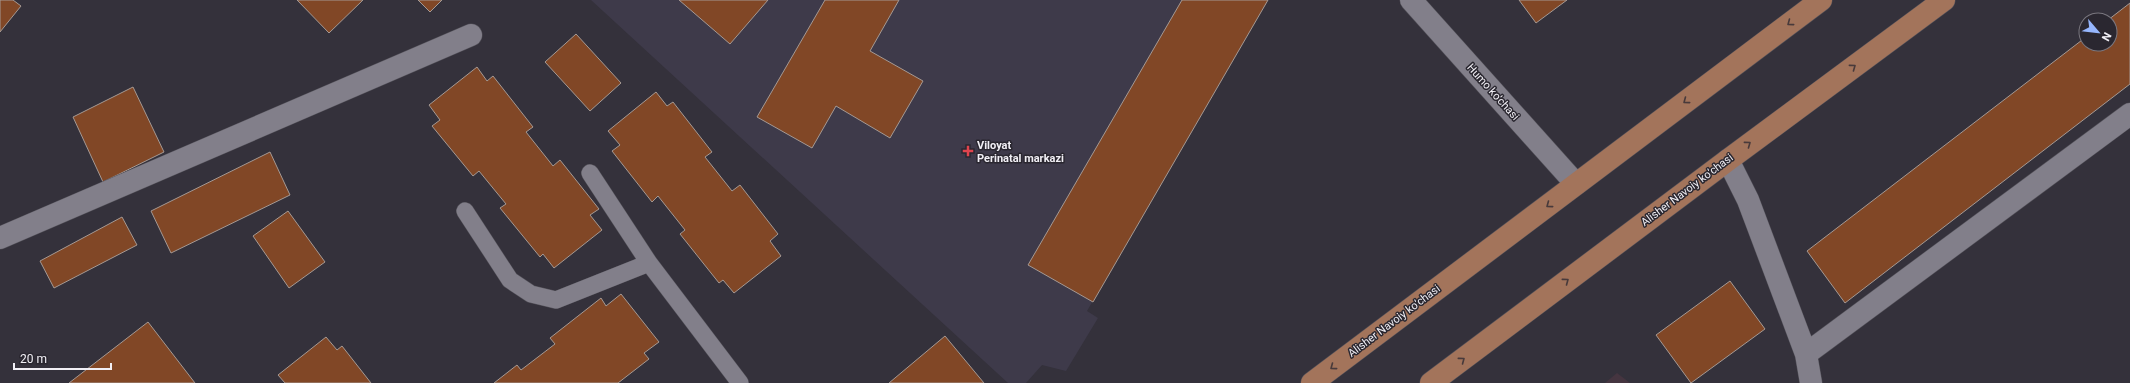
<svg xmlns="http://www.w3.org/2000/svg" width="2130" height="383" font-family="Roboto,sans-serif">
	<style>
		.built { fill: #3e3a4a }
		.education { fill: #453540 }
		.building { fill: #814726; stroke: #a59993 }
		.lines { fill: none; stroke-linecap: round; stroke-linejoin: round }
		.lane-casing { stroke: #535159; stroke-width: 18 }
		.street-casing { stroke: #535159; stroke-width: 23 }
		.primary-casing { stroke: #535159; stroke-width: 23 }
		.lane { stroke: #827f8a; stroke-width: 17 }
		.street { stroke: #827f8a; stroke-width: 22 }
		.primary { stroke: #a3745b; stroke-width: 22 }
		.oneway { stroke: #483a3b }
		.health-dot { fill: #e0444e; stroke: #2a2730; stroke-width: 1.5 }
		.labels { text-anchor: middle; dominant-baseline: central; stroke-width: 3; stroke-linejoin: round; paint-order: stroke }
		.street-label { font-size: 11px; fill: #f1eff5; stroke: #2a2730 }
		.poi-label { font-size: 11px; font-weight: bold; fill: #f1eff5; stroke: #2a2730; text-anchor: start }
	</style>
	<rect width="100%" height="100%" fill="#34313b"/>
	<path class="built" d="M591,0h677l-181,311 11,7 -32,53 -24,-6 -16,18h-18z"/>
	<path class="education" d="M1617,373l13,10h-25z"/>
	<path class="building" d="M0,0h13l8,6 -21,26z
		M297,0h66l-34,33z
		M418,0h24l-12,12z
		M679,0h89l-38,44z
		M825,0h74l-29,51 53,30 -33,57 -54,-32 -24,42 -55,-31z
		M1182,0h86l-175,302 -65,-37z
		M1519,0h48l-31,23z
		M2130,3v81l-285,219 -38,-52 279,-214v7h24v-24h-2z
		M576,34l45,49 -31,28 -45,-49z
		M477,67l10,14 6,-5 40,51 -7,5 27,34 7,-6 39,49 -9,6 12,15 -48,38 -11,-14 -3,3 -40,-49 6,-4 -27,-33 -6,5 -41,-50 8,-6 -11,-15z
		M133,87l31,65 -61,30 -30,-65z
		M656,92l11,14 6,-4 39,50 -7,5 27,34 8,-6 38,49 -8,7 11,15 -47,37 -11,-13 -4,3 -39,-49 5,-4 -27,-34 -6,6 -40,-51 8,-6 -12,-14z
		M270,152l20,43 -119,58 -20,-42z
		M288,211l37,51 -36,26 -36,-52z
		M122,217l15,28 -83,43 -14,-27z
		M1730,281l35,48 -74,54 -35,-48z
		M621,294l38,48 -15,11 5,6 -31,24h-124l23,-18 4,5 34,-26 -5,-6 51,-40 5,8z
		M148,322l47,61h-126z
		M945,336l39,47h-95z
		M326,337l11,13 5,-4 29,37h-86l-7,-8z"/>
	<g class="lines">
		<defs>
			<path id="lane" d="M590,173l59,90 91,120
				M465,211l45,69 21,14 25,6 93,-37"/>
			<path id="street" d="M1411,0l165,184
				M1728,160l20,40 58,154 5,29
				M0,238l471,-203
				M1806,354l324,-240"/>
			<path id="primary" d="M1312,383l509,-383
				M1431,383l297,-223 216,-160"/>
		</defs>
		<use href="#lane" class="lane-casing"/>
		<use href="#street" class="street-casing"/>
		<use href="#primary" class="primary-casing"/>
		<use href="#lane" class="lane"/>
		<use href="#street" class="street"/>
		<use href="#primary" class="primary"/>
	</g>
	<defs><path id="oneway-chevron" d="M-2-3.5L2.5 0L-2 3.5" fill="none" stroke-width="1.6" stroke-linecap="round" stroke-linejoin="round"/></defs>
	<g class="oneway">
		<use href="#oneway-chevron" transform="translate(1790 23) rotate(143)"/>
		<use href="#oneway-chevron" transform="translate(1853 67) rotate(-36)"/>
		<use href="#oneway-chevron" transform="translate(1686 101) rotate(143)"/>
		<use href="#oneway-chevron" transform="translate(1748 144) rotate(-36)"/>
		<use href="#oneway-chevron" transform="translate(1549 205) rotate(143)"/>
		<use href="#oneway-chevron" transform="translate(1566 281) rotate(-37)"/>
		<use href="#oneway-chevron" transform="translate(1462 360) rotate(-37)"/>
		<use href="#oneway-chevron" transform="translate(1333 367) rotate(143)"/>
	</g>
	<path class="health-dot" d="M966 145h4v4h4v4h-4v4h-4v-4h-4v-4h4z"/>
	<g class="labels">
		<g class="street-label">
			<text transform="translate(1493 92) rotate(48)">Humo ko'chasi</text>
			<text transform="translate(1687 190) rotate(-37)">Alisher Navoiy ko’chasi</text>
			<text transform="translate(1394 321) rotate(-37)">Alisher Navoiy ko’chasi</text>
		</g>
		<g class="poi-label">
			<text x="977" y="145">Viloyat<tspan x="977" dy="13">Perinatal markazi</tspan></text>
		</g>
	</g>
	<g transform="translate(2098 32) rotate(118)"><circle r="19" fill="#2a2730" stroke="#7a777f"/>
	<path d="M0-3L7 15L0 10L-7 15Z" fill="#96b6fd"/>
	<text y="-6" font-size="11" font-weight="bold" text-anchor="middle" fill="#f1eff5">N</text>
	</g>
	<path d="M14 363v6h97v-6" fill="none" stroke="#f1eff5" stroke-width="2"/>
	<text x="20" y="363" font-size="12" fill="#f1eff5" stroke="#2a2730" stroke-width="3" paint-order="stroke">20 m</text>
</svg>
